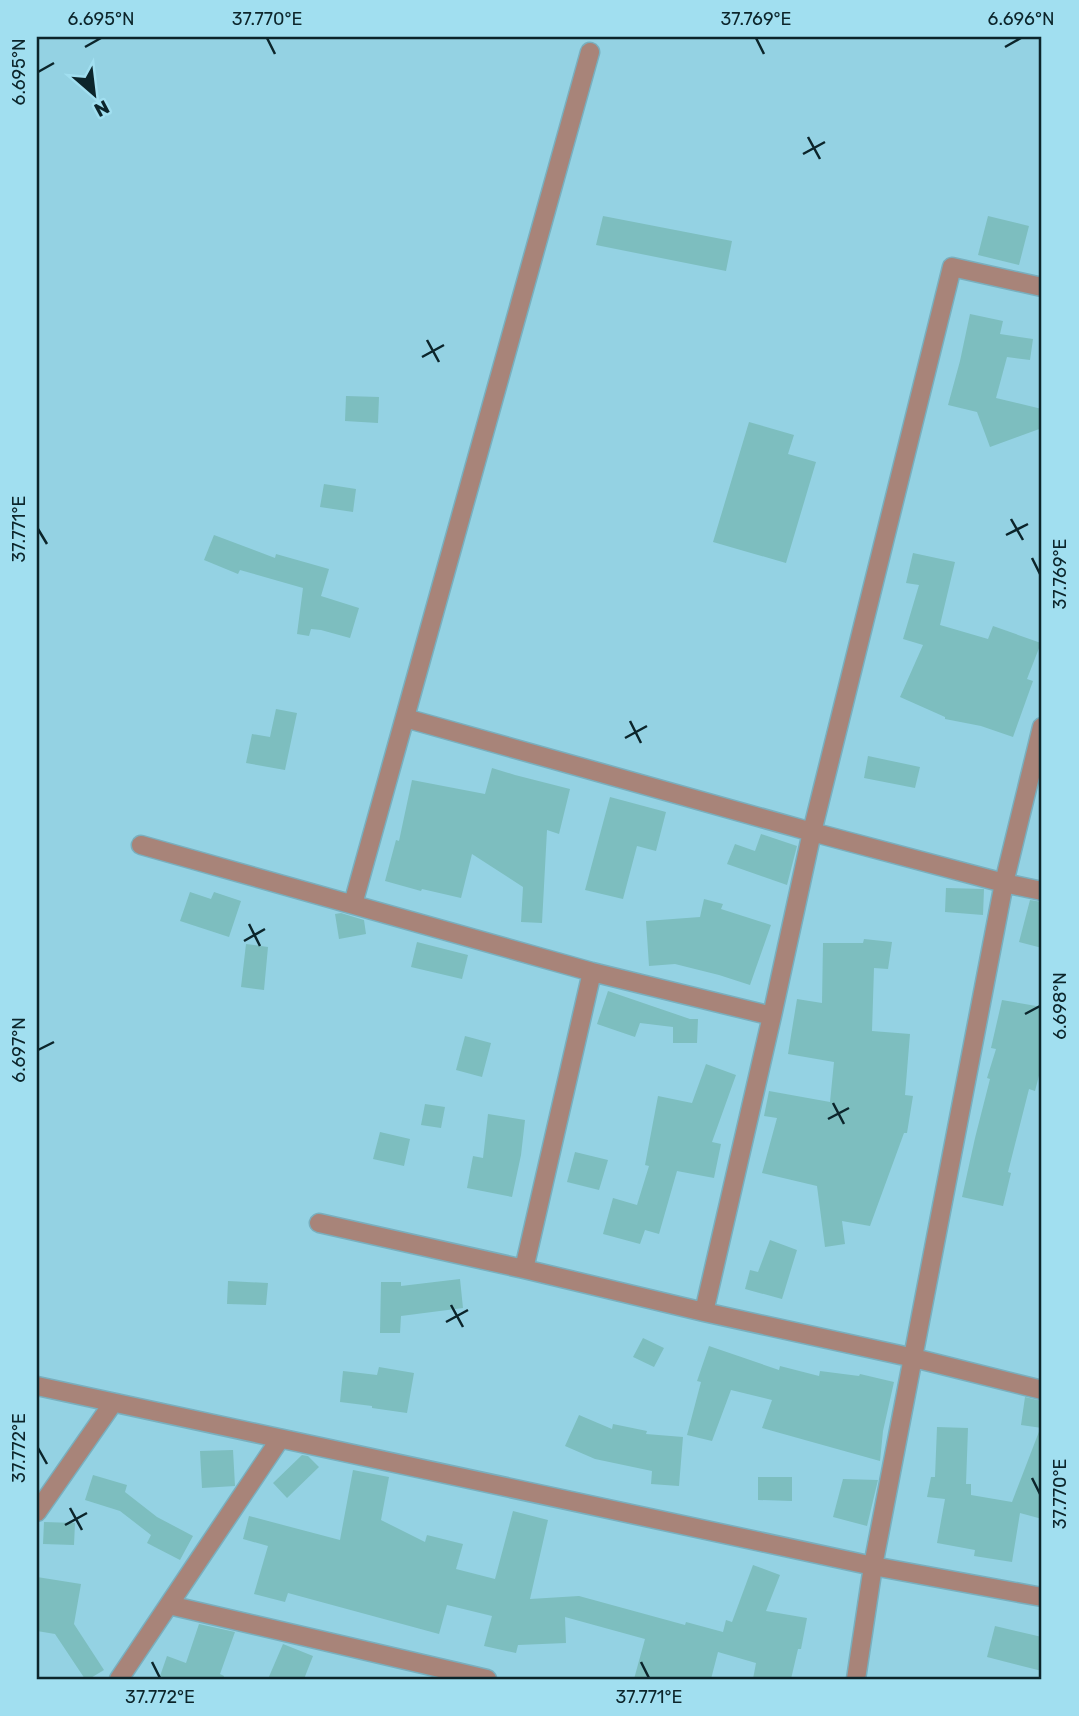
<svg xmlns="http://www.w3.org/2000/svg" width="1079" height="1716" font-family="Rubik,sans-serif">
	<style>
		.building { fill: #7dbebf }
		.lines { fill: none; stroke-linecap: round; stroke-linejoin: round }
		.street-casing { stroke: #79afbe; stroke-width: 21 }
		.street { stroke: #a88479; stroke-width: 18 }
		.ticks { fill: none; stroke: #0c252b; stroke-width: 2.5 }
		.neatline { fill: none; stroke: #0c252b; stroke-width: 2.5 }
		.ticks-label { font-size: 18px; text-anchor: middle; fill: #0c252b }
	</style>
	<rect width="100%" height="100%" fill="#94d2e3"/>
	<path class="building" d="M603,216l129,25 -6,30 -130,-26z
		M988,216l41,10 -10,39 -41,-10z
		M970,314l33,7 -3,13 33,5 -3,21 -23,-3 -11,41 46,11v19l-52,19 -13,-35 -29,-7 12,-44z
		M346,396l33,1 -1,26 -33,-2z
		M749,422l45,13 -6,19 28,8 -30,101 -73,-21z
		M324,484l32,5 -3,23 -33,-5z
		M214,535l61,23 1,-4 53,15 -8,27 38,12 -9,30 -29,-8 -10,-1 -2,7 -12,-2 6,-46 -63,-18 -2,4 -34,-14z
		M913,553l42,9 -15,63 48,14 5,-13 48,17 -14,36 6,2 -20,56 -32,-11 -36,-7v-2l-45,-20 23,-52 -20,-6 16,-54 -13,-2z
		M276,709l21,4 -12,57 -39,-7 6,-29 18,3z
		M868,756l52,11 -5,21 -51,-10z
		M492,768l23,7 55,14 -11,45 -12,-4 -5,93 -21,-1 2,-35 -51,-33 -11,44 -39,-9 -1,2 -36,-10 11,-41 3,1 13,-61 73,14z
		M610,797l56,15 -10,39 -19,-5 -14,53 -38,-9z
		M761,834l36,12 -10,39 -60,-21 8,-20 20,7z
		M946,888l38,1 -1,26 -38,-3z
		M190,892l21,7 3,-7 27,9 -12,36 -49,-16z
		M704,899l19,5 -2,5 50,16 -21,60 -31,-10 -44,-11 -26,2 -3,-45 54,-4z
		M1030,900l12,2v46l-23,-6z
		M341,913l23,7 2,14 -27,5 -4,-25z
		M864,939l28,3 -4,27 -14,-1 -2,63 38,3 -5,61 8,1 -6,37h-3l-34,93 -28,-5 3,23 -20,3 -8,-61 -55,-13 15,-55 -13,-2 5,-25 61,11 4,-40 -46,-8 9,-55 25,4 1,-60h40z
		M417,942l51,13 -6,24 -51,-12z
		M246,944l22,3 -4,43 -23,-3z
		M608,991l82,28h8l-1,24h-24v-16l-33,-4 -5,14 -38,-13z
		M1002,1000l40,7v57l-7,27 -6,-2 -21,83 3,1 -8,33 -41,-9 13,-59 15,-59 -3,-1 9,-29 -5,-1z
		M465,1036l26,7 -9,34 -26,-7z
		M706,1064l30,11 -24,67 9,2 -7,34 -37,-7 -18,63 -14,-4 -5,14 -37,-10 10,-36 24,7 12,-39 -4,-1 13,-69 34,7z
		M425,1104l20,3 -4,21 -20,-3z
		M488,1114l37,6 -4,35 -9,42 -45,-9 6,-32 10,2z
		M380,1132l30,7 -6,27 -31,-7z
		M575,1152l33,8 -9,30 -32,-8z
		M770,1240l27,10 -15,49 -37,-10 5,-19 8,2z
		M460,1279l3,29 -62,8 -1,17h-20l1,-51h20v4z
		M228,1281l40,2 -2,22 -39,-1z
		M643,1338l21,10 -10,19 -21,-10z
		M709,1346l70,24 1,-4 39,10 1,-5 39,5 1,-2 34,8 -11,49 -3,30 -118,-33 10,-28 -41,-10 -19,51 -25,-6 14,-53 -4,-1z
		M379,1367l35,6 -7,40 -35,-5v-2l-32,-4 3,-31 34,4z
		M1025,1397l17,4v27l-21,-3z
		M579,1415l33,14 1,-5 34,7 -1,3 37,3 -4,49 -28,-2 1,-13 -57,-12 -30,-13z
		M937,1427l31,1 -2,56h5v11l41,7 28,-73h2v90l-22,-6 -8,49 -38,-6 1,-6 -38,-7 8,-44 -18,-2 4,-20h4z
		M233,1450l2,36 -33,2 -2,-37z
		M302,1455l6,1 11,11 -32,31 -14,-15z
		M353,1470l36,7 -8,43 44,22 2,-7 36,9 -7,25 39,10 18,-68 35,9 -18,79 49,-3 106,29 1,-3 37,10 3,-12 6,2 21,-57 27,10 -14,36 41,7 -6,31h-3l-7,30h-38l3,-16 -38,-11 -7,27h-77l11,-40 -80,-22 1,26 -48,2 -2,8 -32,-7 8,-30 -45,-11 -8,29 -151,-41 -3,9 -31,-8 14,-48 -25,-7 6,-23 91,24z
		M93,1475l34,10 -2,7 32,25 36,19 -13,24 -33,-17 4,-8 -31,-24 -35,-11z
		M758,1477h34v24l-34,-1z
		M843,1479l35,1 -11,46 -34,-9z
		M44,1522l31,1 -1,22 -31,-1z
		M37,1577l44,7 -7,40 30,46 -15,9h-4l-30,-45 -18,-3z
		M199,1624l36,8 -15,42 4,2 -1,3h-64l8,-23 19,7z
		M995,1626l47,11v34l-55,-14z
		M283,1644l30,12 -9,23h-36z"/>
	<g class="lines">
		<defs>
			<path id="street" d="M405,718l407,114 192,51 38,8
				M141,845l451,127 180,44
				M353,904l237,-852
				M319,1223l205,46 180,43 210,46 128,32
				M524,1269l68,-297
				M704,1312l68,-296 40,-184 140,-565 90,20
				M37,1386l836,180 169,31
				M37,1512l76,-109
				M169,1605l318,74
				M119,1679l161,-240
				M856,1679l17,-113 131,-683 38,-156"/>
		</defs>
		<use href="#street" class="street-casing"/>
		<use href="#street" class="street"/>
	</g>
	<path class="ticks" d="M267,38l8,16M756,38l8,16M85,47l16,-9M1005,47l16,-9M38,72l16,-9M808,137l12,22M803,154l22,-12M427,340l12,22M422,357l22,-12M1011,519l12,21M38,529l9,15M1006,535l22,-11M1032,558l8,16M630,721l11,22M625,738l22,-12M249,924l11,22M244,941l21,-12M1025,1014l15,-8M38,1050l16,-8M833,1103l11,21M828,1119l21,-11M451,1305l12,22M446,1322l22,-12M38,1448l9,16M1032,1478l8,16M70,1508l12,22M65,1525l22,-12M152,1662l8,16M641,1662l8,16"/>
	<rect width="1079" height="1716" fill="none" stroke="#a1dff0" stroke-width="77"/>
	<g transform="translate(94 94) rotate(152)" stroke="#a1dff0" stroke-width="5" paint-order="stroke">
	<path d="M0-5L12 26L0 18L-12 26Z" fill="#0c252b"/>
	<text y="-10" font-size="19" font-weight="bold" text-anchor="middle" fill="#0c252b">N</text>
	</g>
	<rect x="38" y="38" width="1002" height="1640" class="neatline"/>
	<g class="ticks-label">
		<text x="101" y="25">6.695°N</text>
		<text x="267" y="25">37.770°E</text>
		<text x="756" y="25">37.769°E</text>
		<text x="1021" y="25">6.696°N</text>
		<text transform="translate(19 72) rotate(-90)" y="6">6.695°N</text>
		<text transform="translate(19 529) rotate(-90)" y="6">37.771°E</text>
		<text transform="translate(1060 574) rotate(-90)" y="6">37.769°E</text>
		<text transform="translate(1060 1006) rotate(-90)" y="6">6.698°N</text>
		<text transform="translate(19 1050) rotate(-90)" y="6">6.697°N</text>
		<text transform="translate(19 1448) rotate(-90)" y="6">37.772°E</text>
		<text transform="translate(1060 1494) rotate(-90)" y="6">37.770°E</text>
		<text x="160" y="1703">37.772°E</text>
		<text x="649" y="1703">37.771°E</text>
	</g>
</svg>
